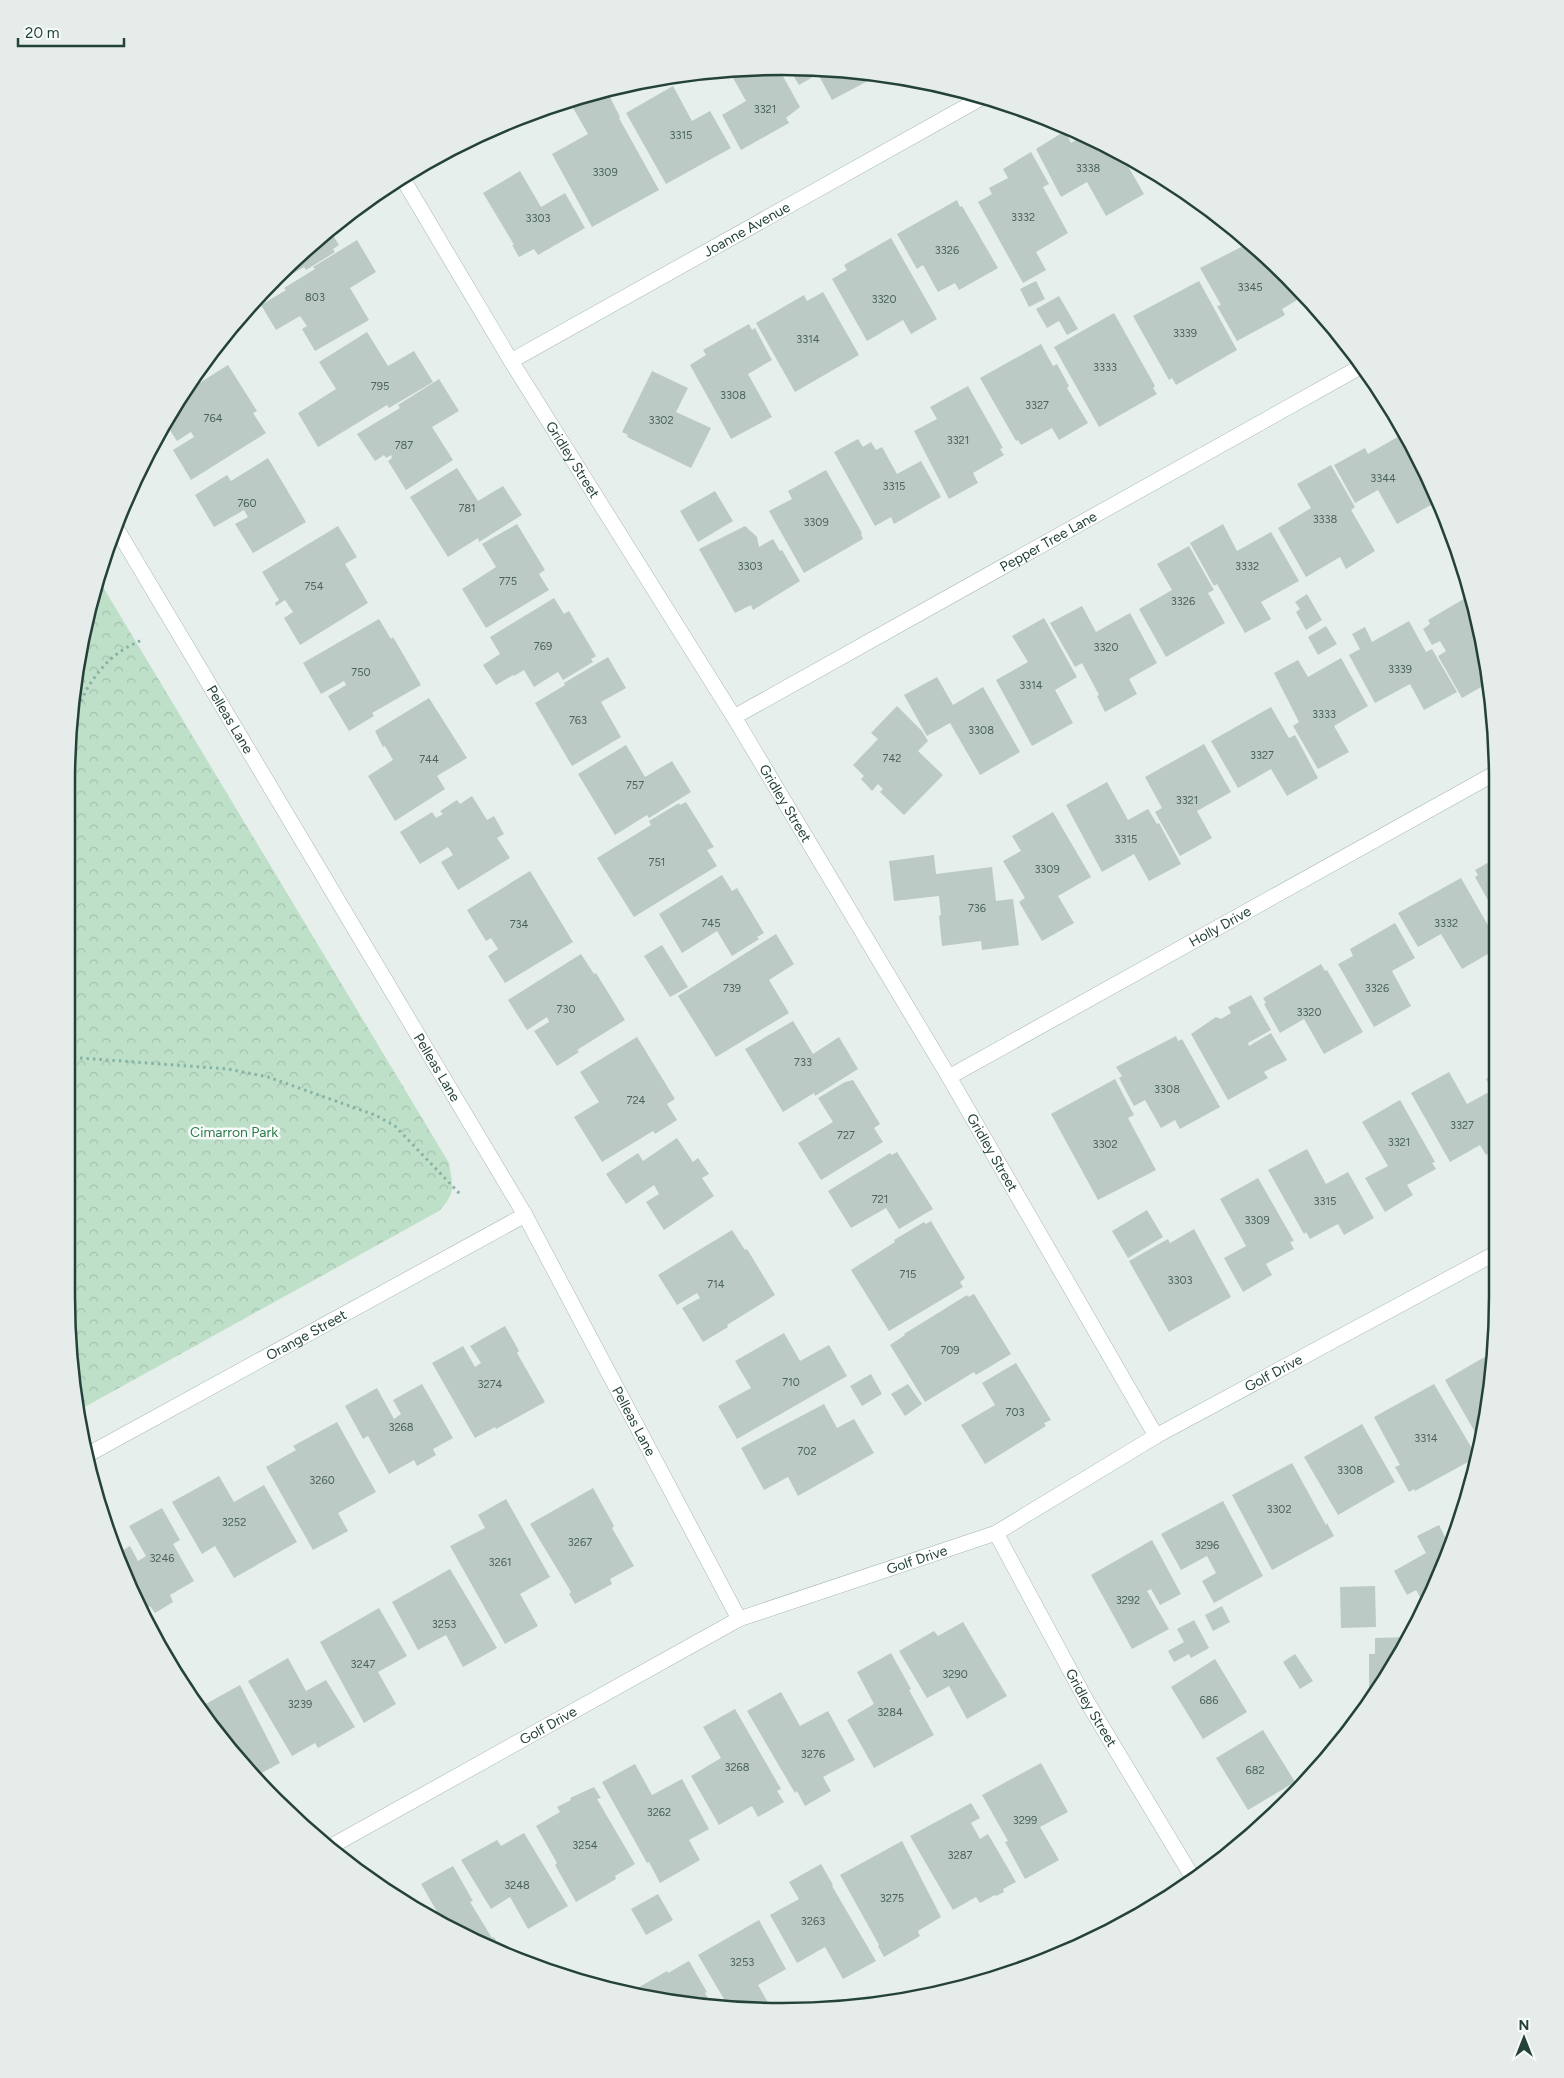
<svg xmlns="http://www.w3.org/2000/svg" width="1564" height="2078" font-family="Figtree,sans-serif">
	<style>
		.park { fill: url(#park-crowns) }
		.building { fill: #bbcac4 }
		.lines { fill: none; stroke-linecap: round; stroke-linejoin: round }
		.minor-casing { stroke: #a8b8b2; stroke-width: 16 }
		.path { stroke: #86b3a5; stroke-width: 3; stroke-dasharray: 2.5 4; stroke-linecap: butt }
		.minor { stroke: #fff; stroke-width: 15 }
		.labels { text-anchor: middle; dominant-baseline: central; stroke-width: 5; stroke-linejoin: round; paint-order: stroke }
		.number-label { font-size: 11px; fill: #4a645c }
		.street-label { font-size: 14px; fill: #24423a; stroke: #f7fbf9 }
		.park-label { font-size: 14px; fill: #2d7a4b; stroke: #f7fbf9 }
		.rim { fill: none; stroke: #24423a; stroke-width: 2.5 }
	</style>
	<defs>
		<pattern id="park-crowns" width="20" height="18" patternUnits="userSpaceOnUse" patternTransform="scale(1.25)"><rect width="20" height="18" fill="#bfe0c8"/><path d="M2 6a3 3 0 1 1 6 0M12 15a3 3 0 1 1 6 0" fill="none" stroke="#a4c1ad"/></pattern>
	</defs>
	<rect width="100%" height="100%" fill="#e6efeb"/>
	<path class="park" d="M97,577l352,586c4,24 7,30 -10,48l-358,198 -15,-113 2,-561 23,-138z"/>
	<path class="building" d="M735,68l44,1 21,38 -14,11 3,5 -48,27 -19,-35 24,-14 -18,-32z
		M790,70l86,2 3,3 -47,25 -14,-26 -19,11z
		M676,78l-17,9 -4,-6z
		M673,86l19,35 18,-10 21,37 -65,36 -40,-71z
		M606,89l14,28 -1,1 40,72 -67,37 -40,-73 36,-20 -19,-33z
		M1065,131l6,12 12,-7 38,18 23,40 -38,22 -19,-34 -26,15 -25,-48z
		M1031,152l18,32 -6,3 25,46 -32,19 10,18 -23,13 -45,-81 14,-8 -3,-6 19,-10 -5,-9z
		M1144,165l8,6 9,6 -8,4z
		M520,171l21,36 24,-14 20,35 -47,27 -4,-6 -15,8 -7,-12h2l-4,-7 -27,-45z
		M957,200l3,7 2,-1 36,62 -39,22 -4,-7 -17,9 -15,-27 -6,4 -20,-35z
		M329,229l10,16 -6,4 2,3 -29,18 -2,-3 -32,19 -2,-3 6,-7z
		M891,238l46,81 -26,15 -8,-14 -36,21 -35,-62 15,-9 -3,-5z
		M357,240l19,32 -26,16 19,32 -54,31 -13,-22 5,-3 -7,-10 -24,14 -15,-25 25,-15 -2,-2 31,-19 -2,-2z
		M1251,242l32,32 14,26 -15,9 3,6 -48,26 -20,-35 4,-1 -21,-37z
		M1036,281l9,18 -16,8 -9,-18z
		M1199,281l38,69 -61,35 -4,-7 -3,2 -36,-64z
		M823,292l36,63 -64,37 -39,-69 48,-28 3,6z
		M1059,296l19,33 -11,6 -8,-14 -12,7 -11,-19z
		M1114,313l41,73 -2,2 4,6 -58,33 -45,-80z
		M749,324l3,6 3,-2 17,32 -24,14 24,43 -41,22 -41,-74 16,-10 -3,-5z
		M367,332l21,34 26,-15 19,31 -44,26 -2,-3 -69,42 -20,-34 38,-24 -17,-27z
		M1041,344l12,22 4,-2 12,22 -2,2 21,35 -29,17 -7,-12 -31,17 -3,-5 -2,1 -36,-63z
		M218,347l2,4 -10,6h-1z
		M228,365l29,46 -4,2 13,20 -75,47 -18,-30 21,-13 -3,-5 -14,9 -11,-17 16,-30z
		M652,371l36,17 -12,24 35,16 -20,40 -64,-31 1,-2 -6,-3z
		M439,379l20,32 -27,16 21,33 -47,30 -18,-29 4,-3 -1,-3 -5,3 -2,-3 -9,6 -18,-27 43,-26 -2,-3z
		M968,386l35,62 -3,1 4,6 -31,18 5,10 -29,16 -35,-68 23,-12 -7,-12z
		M1401,435l37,66 -41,23 -19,-34 -23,13 -21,-38 31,-17 3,6z
		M858,439l5,8 8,-5 5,8 6,-3 15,27 24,-13 20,36 -47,27 -3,-7 -16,9 -41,-74z
		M268,458l38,64 -53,31 -18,-29 13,-7 -4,-7 -30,17 -19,-32 32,-20 4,6z
		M1331,465l24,42 -4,3 24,41 -29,18 -6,-12 -34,20 -28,-49 33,-20 -14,-24z
		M457,468l21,33 25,-15 19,29 -43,27 -1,-4 -30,19 -38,-60z
		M826,470l36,63 -1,1 2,5 -59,34 -35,-62 23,-12 -4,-8z
		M715,491l18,30 -35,21 -18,-31z
		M517,524l28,46 -6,4 10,16 -63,38 -24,-39 34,-22 -14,-23z
		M1223,524l14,27 34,-19 28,49 -38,21 10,17 -26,14 -28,-49 -3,2 -24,-43z
		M338,526l19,31 -12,7 23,39 -68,42 -16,-27 9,-6 -8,-12 -9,6 -1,-3 4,-3 -17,-28z
		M745,526l12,11 2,10 14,-8 7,12 2,-1 18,31 -47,29 -2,-5 -16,8 -36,-64z
		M1189,546l25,44 -6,3 17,30 -59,34 -27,-48 33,-19 -15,-26z
		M1307,594l15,26 -16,10 -10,-18 4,-3 -5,-7z
		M1467,597l15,56 -2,2 5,8 5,19 -28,16 -24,-42 8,-5 -6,-10 -8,4 -9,-16 7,-5 -2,-4z
		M554,598l10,16 5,-3 27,45 -5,3 2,3 -30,18 -5,-8 -24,15 -10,-17 -10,6 -1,-1 -17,10 -13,-20 17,-11 -10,-17z
		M1082,606l14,26 34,-19 27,50 -28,16 8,15 -32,18 -8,-16 2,-1 -17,-32 -7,4 -25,-44z
		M1044,618l33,59 -22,13 18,33 -41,23 -36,-66 32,-18 -16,-26z
		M379,619l12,20 2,-2 28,48 -49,28 2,3 -25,15 -21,-35 18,-11 -2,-4 -23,13 -18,-31z
		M1409,621l17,31 6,-3 25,43 -33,18 -14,-26 -35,19 -26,-48 11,-6 -8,-15 13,-7 7,15z
		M1326,626l11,18 -19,11 -10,-18z
		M608,657l18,31 -25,14 20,35 -49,29 -37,-63 30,-18 -1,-2z
		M1341,658l27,48 -34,20 15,26 -31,17 -25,-43 6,-4 -25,-49 24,-13 10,17z
		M937,677l16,28 30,-18 37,65 -40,23 -30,-52 -23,13 -23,-41z
		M429,698l38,60 -30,18 8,13 -50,32 -27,-45 25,-16 -8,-14 -2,1 -8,-16z
		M897,706l25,25 6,10 -10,10 25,24 -39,40 -24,-23 3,-3 -5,-5 -6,7 -11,-12 3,-3 -11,-11 25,-26 -7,-6z
		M1271,707l18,31 6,-3 23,43 -31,18 -16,-27 -33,19 -27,-47z
		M1204,744l27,48 -34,19 15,27 -32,18 -25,-44 7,-4 -17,-31z
		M626,745l19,32 27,-16 19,31 -42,26 -2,-3 -32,20 -37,-61z
		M1107,782l21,38 20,-11 9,15 2,-1 22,41 -32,17 -15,-27 -32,18 -36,-67z
		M472,796l15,24 7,-4 10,18 -7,4 13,20 -52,32 -17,-28 12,-7 -5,-8 -28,17 -20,-32 32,-20 4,6 7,-4 -3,-3 17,-11 3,4z
		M686,802l28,45 -7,3 10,16 -83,51 -37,-59 54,-33 -2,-4 30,-18 1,2z
		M1053,812l38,65 -33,19 16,27 -32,18 -23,-39 6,-4 -22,-37 18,-10 -9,-15z
		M934,855l2,19 56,-7 4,34 17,-2 6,46 -37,5 -1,-9 -39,5 -3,-30 2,-1 -2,-19 -45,5 -5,-40z
		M1493,860v49l-18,-32 3,-2 -3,-5z
		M530,871l43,71 -68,41 -17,-27 10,-7 -7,-11 -5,3 -19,-31z
		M722,875l10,16 5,-3 27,45 -7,4 2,2 -27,17 -15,-25 -35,22 -23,-39z
		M1461,878l32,56v17l-31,18 -21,-35 -23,13 -20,-34z
		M1395,923l20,35 -23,13 19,35 -37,21 -36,-63 15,-8 -3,-7z
		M776,934l18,30 -25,16 20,33 -73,44 -38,-61z
		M662,945l26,42 -18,10 -26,-41z
		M581,954l13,20 2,-1 29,47 -48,30 2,2 -22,14 -23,-35 15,-9 -2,-5 -20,13 -19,-30z
		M1321,964l4,7 2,-1 36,62 -39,22 -20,-35 -24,14 -16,-29 2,-1 -3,-5z
		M1251,995l20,35 -23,13 1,3 22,-13 16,27 -23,12 4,6 -40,22 -37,-66 25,-17 5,2 10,-6 -3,-6z
		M793,1021l20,33 26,-17 19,32 -43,27 -1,-3 -31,19 -38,-63z
		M1176,1036l2,5 4,-2 38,68 -40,22 -5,-9 -14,8 -16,-28 -11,6 -15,-28 3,-2 -6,-9z
		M637,1037l38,62 -8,5 10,16 -22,14 -2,-3 -51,31 -28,-45 25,-15 -19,-30z
		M1449,1072l18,32 20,-11 8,13v44l-9,5 -6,-10 -30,17 -39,-69z
		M1494,1074v20l-8,-15z
		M1115,1079l19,36 -6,3 28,52 -58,30 -47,-86z
		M853,1080l27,44 -6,4 9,14 -62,38 -23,-37 35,-21 -15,-24 27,-16z
		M1400,1100l35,62 -3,1 4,6 -29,16 6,10 -28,17 -20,-34 23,-12 -26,-44z
		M677,1138l16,24 5,-4 11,16 -7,4 12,18 -50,34 -18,-28 13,-8 -5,-9 -28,19 -20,-30 32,-21 5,8z
		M1307,1149l19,35 22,-12 26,46 -30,17 -6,-11 -28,15 -4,-7 -2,2 -36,-64z
		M897,1152l36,57 -34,20 -13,-21 -35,20 -23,-37 62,-38 2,2z
		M1258,1178l36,63 -4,1 4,7 -28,15 6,11 -29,17 -19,-34 22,-12 -26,-47z
		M1147,1210l16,27 -35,21 -16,-27z
		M931,1221l34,57 -5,4 3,5 -74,44 -38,-61 44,-28 -1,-2 30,-18 2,2z
		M1194,1229l37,68 -62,35 -40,-71 39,-22 2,4z
		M732,1230l13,20 2,-1 28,46 -48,30 1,2 -25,15 -21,-34 18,-10 -3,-5 -20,12 -19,-30z
		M974,1294l37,60 -35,21 -2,-3 -49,30 -35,-57 15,-10 -1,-1 63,-39 1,2z
		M505,1326l14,25 -2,2 28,49 -49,27 -1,-2 -20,11 -43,-75 31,-17 12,21 6,-4 -11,-17z
		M784,1333l16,28 29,-16 18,31 -110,63 -19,-33 33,-18 -16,-27z
		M1495,1351l-15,90 -35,-61z
		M1016,1363l35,57 -7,3 2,3 -61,38 -24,-39 34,-20 -13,-22z
		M871,1374l11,20 -20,12 -12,-20z
		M422,1384l31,54 -20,11 3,6 -19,11 -3,-6 -25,14 -21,-38 -5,3 -18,-33 32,-18 17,31 7,-5 -8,-14z
		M908,1384l14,20 -17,12 -14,-22z
		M1434,1384l43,73 -62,34 -1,-2 -5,3 -14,-25 5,-2 -26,-48z
		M824,1404l13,24 17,-9 20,34 -76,43 -10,-19 -24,13 -23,-42z
		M337,1422l39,70 -38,21 10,18 -35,19 -47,-83 30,-17 -3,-4z
		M1362,1424l33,58 -57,33 -34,-58z
		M1292,1463l34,62 1,-2 7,13 -62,34 -40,-75z
		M219,1476l15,26 30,-17 33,57 -63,36 -19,-32 -13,8 -30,-52z
		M593,1488l21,38 -2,2 22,38 -24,13 2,5 -37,20 -6,-10 2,-2 -41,-68z
		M506,1499l44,78 -30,17 18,32 -33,18 -55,-98 35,-18 -7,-13z
		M1223,1501l40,75 -49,27 -12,-22 14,-8 -9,-17 -26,14 -20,-36z
		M162,1508l18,32 -7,4 21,37 -24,14 3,7 -18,11 -5,-7 -6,4 -24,-58 10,-6 8,15 8,-5 -17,-30z
		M1439,1525l9,18 -23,56 -3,2 -6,-11 -9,5 -13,-24 32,-18 -9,-17z
		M1152,1540l29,54 -21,11 -9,-16 -4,2 22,38 -37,20 -41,-74z
		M450,1569l47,79 -34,19 -17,-32 -28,15 -26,-48z
		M1375,1586l1,41 -35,1 -1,-41z
		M1222,1606l8,16 -17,9 -8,-16z
		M379,1608l28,48 -29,16 18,32 -32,19 -44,-81z
		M1194,1620l15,28 -18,10 -2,-4 -15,8 -6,-11 16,-9 -7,-13z
		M963,1622l44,74 -40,23 -18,-33 -22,12 -28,-47 35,-20 4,5z
		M1409,1637l-7,17 -27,37h-6v-37h6v-16z
		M891,1653l20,36 -2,1 25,45 -60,33 -27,-48 27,-16 -17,-32z
		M1295,1654l18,27 -13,8 -17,-27z
		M288,1658l18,33 20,-11 29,47 -37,21 -3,-5 -23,13 -44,-75z
		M1215,1659l32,53 -44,27 -32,-52z
		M240,1685l40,78 -24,13 -54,-70z
		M781,1692l19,34 28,-15 27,49 -32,17 8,14 -26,15 -8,-15 -2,2 -48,-82z
		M735,1709l46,80 -4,2 7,11 -26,15 -6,-11 -33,19 -28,-49 30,-18 -18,-31z
		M1263,1730l32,52 -47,28 -32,-52z
		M1041,1763l27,49 -28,15 19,33 -34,19 -20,-37 3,-1 -26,-46z
		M635,1764l17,31 30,-16 27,50 -20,11 11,20 -40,23 -11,-21 -2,1 -45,-81z
		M594,1787l7,11 -4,1 38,65 -20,12 1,3 -40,23 -21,-37 2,-2 -21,-37 24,-14 -3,-5 14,-7 -1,-2z
		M971,1803l9,15 -9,5 9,16 8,-5 28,48 -13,7 1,3 -8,4 -1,-1 -15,8 -4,-6 -23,13 -43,-74z
		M524,1833l44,73 -40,23 -18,-32 -19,12 -30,-49 36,-20 4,6z
		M902,1841l39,76 -23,14 2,5 -36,21 -6,-11 1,-1 -39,-70z
		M821,1864l12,21 -1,1 44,75 -33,18 -18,-32 -28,16 -27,-48 29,-16 -10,-17z
		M453,1866l20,35 -3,1 22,36 2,-1 7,13 -36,-12 -31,-20 5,-3 -18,-31z
		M658,1894l15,26 -27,15 -15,-26z
		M759,1920l27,49 -28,16 12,21 -46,-3v-4l-26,-44z
		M689,1961l18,31 -2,1 5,9 -68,-4 -13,-5 38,-22 1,2z"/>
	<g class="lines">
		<defs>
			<g id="minor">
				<path id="s1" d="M403,179l108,182 223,356 215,360 207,359"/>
				<path id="s2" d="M511,361l472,-264"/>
				<path id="s3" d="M115,526l410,689 214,404"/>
				<path id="s4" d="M734,717l628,-351"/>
				<path id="s5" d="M949,1077l543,-302"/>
				<path id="s6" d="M87,1455l438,-240"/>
				<path id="s7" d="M996,1533l90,167 107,178"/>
				<path id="s8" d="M328,1848l411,-229 257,-86 160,-97 340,-183"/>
			</g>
		</defs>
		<use href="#minor" class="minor-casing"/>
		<path class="path" d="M71,718c8,-9 11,-21 17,-31 17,-26 29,-36 56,-48
			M67,1057l161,12 40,8 107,38 20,11 65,68"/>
		<use href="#minor" class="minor"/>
	</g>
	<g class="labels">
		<g class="number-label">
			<text x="765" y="109">3321</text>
			<text x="681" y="135">3315</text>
			<text x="1088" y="168">3338</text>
			<text x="605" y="172">3309</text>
			<text x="1023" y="217">3332</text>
			<text x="538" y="218">3303</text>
			<text x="947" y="250">3326</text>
			<text x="1250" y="287">3345</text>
			<text x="315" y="297">803</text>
			<text x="884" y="299">3320</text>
			<text x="1185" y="333">3339</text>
			<text x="808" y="339">3314</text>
			<text x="1105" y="367">3333</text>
			<text x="380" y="386">795</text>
			<text x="733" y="395">3308</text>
			<text x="1037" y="405">3327</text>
			<text x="213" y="418">764</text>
			<text x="661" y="420">3302</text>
			<text x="958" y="440">3321</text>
			<text x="404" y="445">787</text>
			<text x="1383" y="478">3344</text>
			<text x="894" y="486">3315</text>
			<text x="247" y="503">760</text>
			<text x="467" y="508">781</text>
			<text x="1325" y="519">3338</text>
			<text x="816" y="522">3309</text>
			<text x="750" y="566">3303</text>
			<text x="1247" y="566">3332</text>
			<text x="508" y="581">775</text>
			<text x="314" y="586">754</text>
			<text x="1183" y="601">3326</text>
			<text x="543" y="646">769</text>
			<text x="1106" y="647">3320</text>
			<text x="1400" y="669">3339</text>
			<text x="361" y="672">750</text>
			<text x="1031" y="685">3314</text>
			<text x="1324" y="714">3333</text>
			<text x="578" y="720">763</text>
			<text x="981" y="730">3308</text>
			<text x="1262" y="755">3327</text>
			<text x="892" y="758">742</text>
			<text x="429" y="759">744</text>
			<text x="635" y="785">757</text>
			<text x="1187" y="800">3321</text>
			<text x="1126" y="839">3315</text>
			<text x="657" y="862">751</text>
			<text x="1047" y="869">3309</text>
			<text x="977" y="908">736</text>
			<text x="711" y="923">745</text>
			<text x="1446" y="923">3332</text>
			<text x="519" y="924">734</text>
			<text x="732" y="988">739</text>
			<text x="1377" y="988">3326</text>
			<text x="566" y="1009">730</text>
			<text x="1309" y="1012">3320</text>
			<text x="803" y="1062">733</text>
			<text x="1167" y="1089">3308</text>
			<text x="636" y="1100">724</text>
			<text x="1462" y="1125">3327</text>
			<text x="846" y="1135">727</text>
			<text x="1399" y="1142">3321</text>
			<text x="1105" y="1144">3302</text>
			<text x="880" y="1199">721</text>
			<text x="1325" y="1201">3315</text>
			<text x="1257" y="1220">3309</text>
			<text x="908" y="1274">715</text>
			<text x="1180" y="1280">3303</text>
			<text x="716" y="1284">714</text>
			<text x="950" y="1350">709</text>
			<text x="791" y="1382">710</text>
			<text x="490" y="1384">3274</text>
			<text x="1015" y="1412">703</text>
			<text x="401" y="1427">3268</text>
			<text x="1426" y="1438">3314</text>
			<text x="807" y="1451">702</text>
			<text x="1350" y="1470">3308</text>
			<text x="322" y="1480">3260</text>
			<text x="1279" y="1509">3302</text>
			<text x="234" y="1522">3252</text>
			<text x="580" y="1542">3267</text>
			<text x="1207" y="1545">3296</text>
			<text x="162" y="1558">3246</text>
			<text x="500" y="1562">3261</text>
			<text x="1128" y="1600">3292</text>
			<text x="444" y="1624">3253</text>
			<text x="363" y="1664">3247</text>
			<text x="955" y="1674">3290</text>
			<text x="1209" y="1700">686</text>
			<text x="300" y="1704">3239</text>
			<text x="890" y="1712">3284</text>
			<text x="813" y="1754">3276</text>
			<text x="737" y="1767">3268</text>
			<text x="1255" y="1770">682</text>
			<text x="659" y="1812">3262</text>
			<text x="1025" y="1820">3299</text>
			<text x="585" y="1845">3254</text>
			<text x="960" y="1855">3287</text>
			<text x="517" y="1885">3248</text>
			<text x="892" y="1898">3275</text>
			<text x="813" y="1921">3263</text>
			<text x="742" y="1962">3253</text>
		</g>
		<g class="street-label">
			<text stroke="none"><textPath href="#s2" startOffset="270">Joanne Avenue</textPath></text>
			<text stroke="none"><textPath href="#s1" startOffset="328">Gridley Street</textPath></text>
			<text stroke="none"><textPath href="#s4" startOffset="360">Pepper Tree Lane</textPath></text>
			<text stroke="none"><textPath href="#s3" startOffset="225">Pelleas Lane</textPath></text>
			<text stroke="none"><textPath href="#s1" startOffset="732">Gridley Street</textPath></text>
			<text stroke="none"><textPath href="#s5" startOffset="310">Holly Drive</textPath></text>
			<text stroke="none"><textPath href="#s3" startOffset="630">Pelleas Lane</textPath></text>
			<text stroke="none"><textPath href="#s1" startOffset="1138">Gridley Street</textPath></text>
			<text stroke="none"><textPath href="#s6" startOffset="250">Orange Street</textPath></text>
			<text stroke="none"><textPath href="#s8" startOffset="1062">Golf Drive</textPath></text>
			<text stroke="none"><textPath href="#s3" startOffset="1035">Pelleas Lane</textPath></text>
			<text stroke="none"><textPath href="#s8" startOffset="658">Golf Drive</textPath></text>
			<text stroke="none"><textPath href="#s7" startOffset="199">Gridley Street</textPath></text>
			<text stroke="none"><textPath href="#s8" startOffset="252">Golf Drive</textPath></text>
		</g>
		<g class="park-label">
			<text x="234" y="1132">Cimarron Park</text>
		</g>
	</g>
	<path d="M0 0H1564V2078H0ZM782 75H782A707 707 0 0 1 1489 782V1296A707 707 0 0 1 782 2003H782A707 707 0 0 1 75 1296V782A707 707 0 0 1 782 75Z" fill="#e6ecea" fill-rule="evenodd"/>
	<path class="rim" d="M782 75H782A707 707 0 0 1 1489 782V1296A707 707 0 0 1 782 2003H782A707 707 0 0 1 75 1296V782A707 707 0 0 1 782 75Z"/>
	<g transform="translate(1524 2038)" stroke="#f7fbf9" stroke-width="4" paint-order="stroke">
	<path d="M0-4L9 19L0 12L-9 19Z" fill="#24423a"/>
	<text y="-8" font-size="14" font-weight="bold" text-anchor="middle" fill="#24423a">N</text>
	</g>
	<path d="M18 38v8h106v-8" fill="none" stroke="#24423a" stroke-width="2.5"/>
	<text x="25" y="38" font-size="15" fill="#24423a" stroke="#f7fbf9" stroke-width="4" paint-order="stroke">20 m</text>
</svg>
